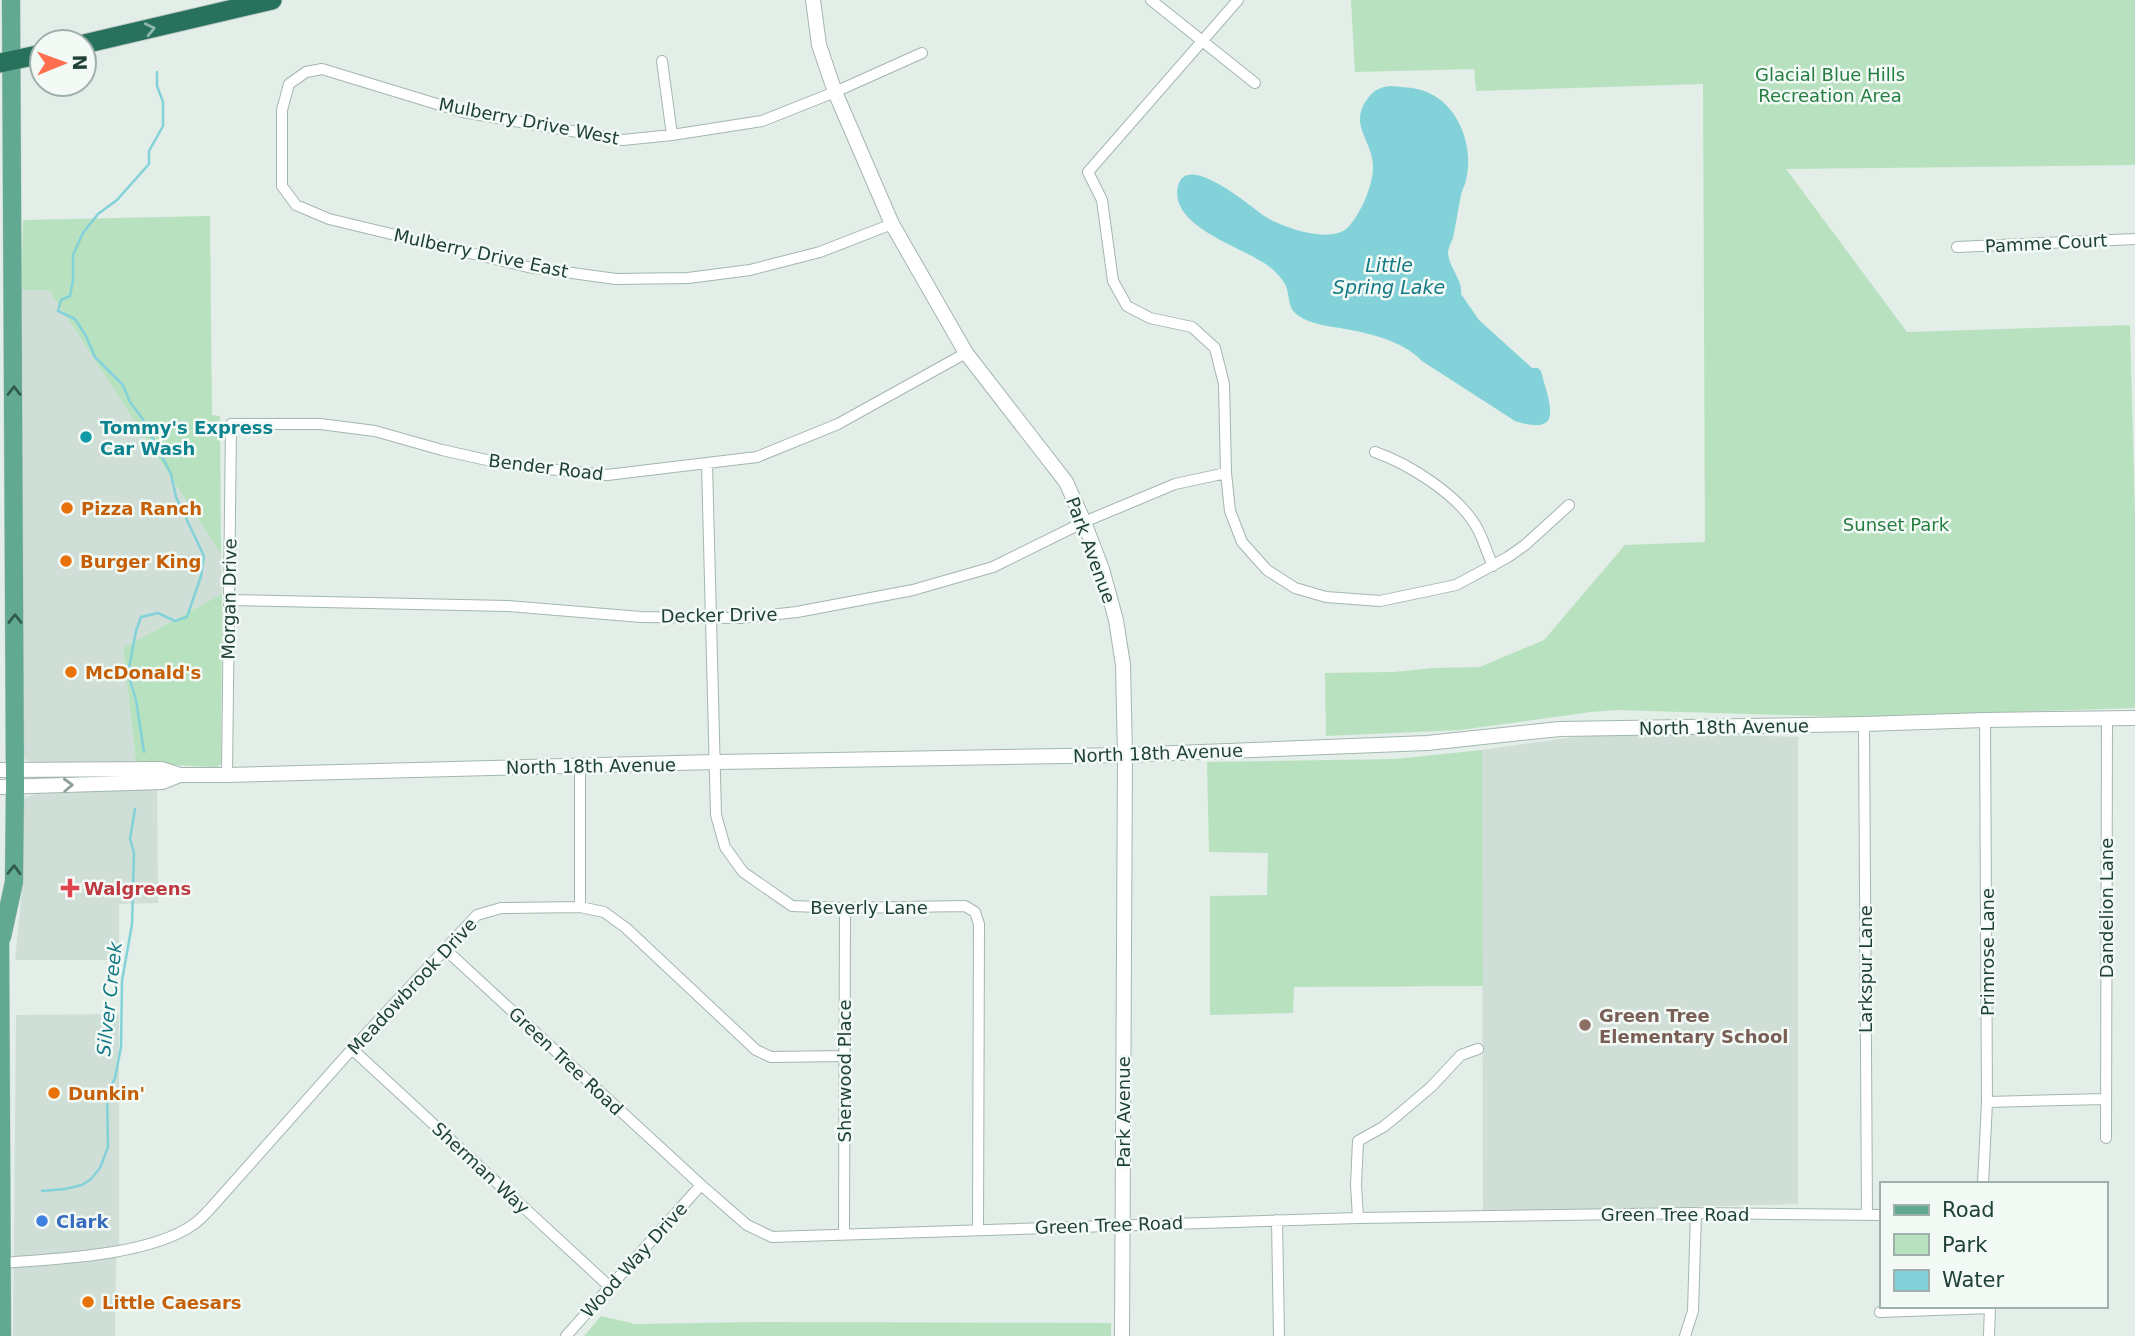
<svg xmlns="http://www.w3.org/2000/svg" width="2135" height="1336" font-family="'DejaVu Sans',sans-serif">
	<style>
		.built { fill: #cfded6 }
		.green { fill: #b8e1c0 }
		.water { fill: #83d2d9 }
		.lines { fill: none; stroke-linecap: round; stroke-linejoin: round }
		.stream { stroke: #83d2d9; stroke-width: 2.5 }
		.minor-casing { stroke: #a4b7ae; stroke-width: 12 }
		.tertiary-casing { stroke: #a4b7ae; stroke-width: 16 }
		.primary-casing { stroke: #c0cac7; stroke-width: 19 }
		.motorway-casing { stroke: #c0cac7; stroke-width: 21 }
		.minor { stroke: #fff; stroke-width: 10 }
		.tertiary { stroke: #fff; stroke-width: 14 }
		.primary { stroke: #61a991; stroke-width: 18 }
		.motorway { stroke: #27715d; stroke-width: 19 }
		.oneway { stroke: #8db6aa }
		.oneway2 { stroke: #305b4d }
		.oneway3 { stroke: #8fa09a }
		.culture-dot { fill: #0f9aa8; stroke: #f3faf6; stroke-width: 2.5 }
		.food-dot { fill: #e8710a; stroke: #f3faf6; stroke-width: 2.5 }
		.health-dot { fill: #e0444e; stroke: #f3faf6; stroke-width: 2.5 }
		.education-dot { fill: #8d6e63; stroke: #f3faf6; stroke-width: 2.5 }
		.shop-dot { fill: #3f7fe0; stroke: #f3faf6; stroke-width: 2.5 }
		.labels { text-anchor: middle; dominant-baseline: central; stroke-width: 5; stroke-linejoin: round; paint-order: stroke }
		.park-label { font-size: 18px; fill: #247d41; stroke: #f3faf6 }
		.street-label { font-size: 18px; fill: #1f4136; stroke: #f3faf6 }
		.culture-label { font-size: 18px; font-weight: bold; fill: #0d838f; stroke: #f3faf6; text-anchor: start }
		.food-label { font-size: 18px; font-weight: bold; fill: #c56008; stroke: #f3faf6; text-anchor: start }
		.health-label { font-size: 18px; font-weight: bold; fill: #be3a42; stroke: #f3faf6; text-anchor: start }
		.education-label { font-size: 18px; font-weight: bold; fill: #785e54; stroke: #f3faf6; text-anchor: start }
		.shop-label { font-size: 18px; font-weight: bold; fill: #366cbe; stroke: #f3faf6; text-anchor: start }
		.water-label { font-size: 19px; font-style: italic; fill: #127985; stroke: #f3faf6 }
	</style>
	<rect width="100%" height="100%" fill="#e2eee7"/>
	<path class="built" d="M21,290h28l172,264 1,40 -99,54 13,115 -103,-1 -7,-2 -4,-6z
		M1655,733l143,4v467l-315,8 -1,-462 114,-16z
		M157,789l1,114 -39,1v56h-104l7,-69v-73l1,-17 3,-4 10,-3z
		M119,1014v233l-3,17 -1,72h-102l3,-321z"/>
	<path class="green" d="M1351,0h784v165l-349,4 121,163 223,-7 5,192v191l-286,9 -232,-7 -26,2 -131,18 -134,6 -1,-63 69,-1 39,-4 47,-1 64,-27 81,-95 80,-3 -2,-458 -227,7 -2,-22 -119,3z
		M210,216l2,199 8,1 1,138 -172,-264h-28l2,-70z
		M222,594l-1,170 -4,3h-6l-75,-4 -13,-115z
		M1482,750l1,236 -189,1 -1,26 -83,2v-119l57,-1 1,-42 -59,-1 -2,-90 188,-3z
		M601,1316l34,8 125,-2 351,1v13h-527z"/>
	<path class="water" d="M1390,86c9,1 18,1 27,3 39,8 58,55 49,91 -1,5 -4,10 -5,15 -3,14 -5,29 -8,43 -2,5 -5,10 -5,15 1,15 15,27 13,41l18,26 53,48h6l3,3c7,29 26,67 -26,50l-93,-60c-20,-21 -54,-28 -82,-33 -12,-2 -30,-4 -41,-12 -13,-8 -8,-20 -14,-32 -3,-6 -12,-15 -18,-19 -25,-18 -99,-39 -89,-79 9,-36 75,23 88,31 17,11 63,26 80,12 13,-11 27,-43 27,-61 1,-27 -26,-42 -5,-70 6,-8 12,-11 22,-12z"/>
	<g class="lines">
		<path class="stream" d="M144,752l-8,-52 -8,-27 8,-42 5,-14 17,-4 17,8 12,-4 14,-41 3,-20 -28,-59 -5,-23 -29,-56 -12,-16 -7,-17 -28,-28 -9,-21 -11,-17 -17,-8 3,-11 9,-4 3,-16v-25l10,-22 15,-19 19,-14 32,-36v-13l14,-25v-24l-6,-16v-14
			M42,1191l23,-2 17,-4 9,-6 9,-11 8,-21 -1,-53 8,-16 6,-31 1,-66 10,-57 2,-71 -4,-14 5,-30"/>
		<defs>
			<path id="minor" d="M1151,0l104,83
				M1238,0l-150,172 14,28 11,81 14,25 23,12 42,9 23,21 9,36 2,89 4,38 12,31 25,28 28,18 31,9 54,4 76,-16 52,-28 17,-12 44,-40
				M662,61l10,74
				M892,224l-72,28 -70,18 -62,8 -72,1 -88,-12 -199,-48 -33,-14 -14,-19v-76l7,-26 17,-12 16,-3 141,43 160,28 49,-5 90,-14 73,-29 87,-39
				M1957,247l178,-8
				M1375,452c34,12 82,42 101,74 7,12 11,27 17,40
				M707,464l9,351 9,32 18,25 49,34 53,2 120,-2 10,6 4,12 -1,305
				M229,600l278,6 134,11 99,1 57,-6 116,-22 80,-23 91,-45 91,-38 51,-11
				M1864,724l3,490
				M580,766v141
				M227,775l4,-351h89l55,7 67,19 67,15 98,10 150,-18 81,-33 128,-71
				M446,950l255,235 46,40 25,12 586,-19 338,-5 185,2
				M352,1049l258,238
				M1987,1102l118,-3
				M2106,1138l1,-420
				M1983,1184l4,-82 -2,-382
				M1358,1218l-2,-33 2,-44 25,-14 15,-12 33,-28 30,-32 17,-6
				M1277,1220l2,116
				M844,1233l1,-325
				M0,1263c54,-4 150,-7 194,-39 6,-4 11,-10 16,-15l142,-160 125,-134 24,-7 79,-1 24,5 22,16 130,122 15,7 73,-1
				M1880,1312l110,-4
				M566,1336l135,-151
				M1685,1336l8,-25 3,-98
				M1989,1336l1,-30"/>
			<path id="tertiary" d="M813,0l6,45 16,47 57,132 74,129 100,129 18,40 18,47 14,51 7,45 2,90 -3,581
				M0,770l161,-1 19,6h47l487,-13 411,-7 302,-12 133,-14 304,-5 121,-4 150,-2
				M0,787l162,-5 18,-7"/>
			<path id="primary" d="M0,927l2,409
				M2,937l12,-55 1,-96 -4,-786"/>
			<path id="motorway" d="M84,44l188,-44
				M0,63l42,-9"/>
		</defs>
		<use href="#minor" class="minor-casing"/>
		<use href="#tertiary" class="tertiary-casing"/>
		<use href="#primary" class="primary-casing"/>
		<use href="#motorway" class="motorway-casing"/>
		<use href="#minor" class="minor"/>
		<use href="#tertiary" class="tertiary"/>
		<use href="#primary" class="primary"/>
		<use href="#motorway" class="motorway"/>
	</g>
	<defs><path id="oneway-chevron" d="M-2-3.5L2.5 0L-2 3.5" fill="none" stroke-width="1.6" stroke-linecap="round" stroke-linejoin="round" transform="scale(1.75)"/></defs>
	<use class="oneway" href="#oneway-chevron" transform="translate(150 29) rotate(-13)"/>
	<g class="oneway2">
		<use href="#oneway-chevron" transform="translate(14 391) rotate(-90)"/>
		<use href="#oneway-chevron" transform="translate(15 619) rotate(-90)"/>
		<use href="#oneway-chevron" transform="translate(14 870) rotate(-89)"/>
	</g>
	<use class="oneway3" href="#oneway-chevron" transform="translate(68 785) rotate(-2)"/>
	<circle class="culture-dot" cx="86" cy="437" r="7"/>
	<g class="food-dot">
		<circle cx="67" cy="508" r="7"/>
		<circle cx="66" cy="561" r="7"/>
		<circle cx="71" cy="672" r="7"/>
		<circle cx="54" cy="1093" r="7"/>
		<circle cx="88" cy="1302" r="7"/>
	</g>
	<path class="health-dot" d="M66.5 877.5h7v7h7v7h-7v7h-7v-7h-7v-7h7z"/>
	<circle class="education-dot" cx="1585" cy="1025" r="7"/>
	<circle class="shop-dot" cx="42" cy="1221" r="7"/>
	<g class="labels">
		<g class="park-label">
			<text x="1830" y="74">Glacial Blue Hills<tspan x="1830" dy="21">Recreation Area</tspan></text>
			<text x="1896" y="524">Sunset Park</text>
		</g>
		<g class="street-label">
			<text transform="translate(529 121) rotate(11)">Mulberry Drive West</text>
			<text transform="translate(2046 243) rotate(-3)">Pamme Court</text>
			<text transform="translate(481 253) rotate(12)">Mulberry Drive East</text>
			<text transform="translate(546 467) rotate(7)">Bender Road</text>
			<text transform="translate(1091 550) rotate(70)">Park Avenue</text>
			<text transform="translate(229 599) rotate(-89)">Morgan Drive</text>
			<text transform="translate(719 615) rotate(-1)">Decker Drive</text>
			<text transform="translate(1724 727) rotate(-1)">North 18th Avenue</text>
			<text transform="translate(1158 753) rotate(-2)">North 18th Avenue</text>
			<text transform="translate(591 766) rotate(-1)">North 18th Avenue</text>
			<text x="869" y="907">Beverly Lane</text>
			<text transform="translate(2106 908) rotate(-90)">Dandelion Lane</text>
			<text transform="translate(1987 952) rotate(-90)">Primrose Lane</text>
			<text transform="translate(1865 969) rotate(-90)">Larkspur Lane</text>
			<text transform="translate(412 986) rotate(-47)">Meadowbrook Drive</text>
			<text transform="translate(566 1061) rotate(43)">Green Tree Road</text>
			<text transform="translate(844 1071) rotate(-90)">Sherwood Place</text>
			<text transform="translate(1123 1112) rotate(-90)">Park Avenue</text>
			<text transform="translate(481 1168) rotate(43)">Sherman Way</text>
			<text x="1675" y="1214">Green Tree Road</text>
			<text transform="translate(1109 1225) rotate(-2)">Green Tree Road</text>
			<text transform="translate(634 1260) rotate(-48)">Wood Way Drive</text>
		</g>
		<g class="culture-label">
			<text x="100" y="427">Tommy's Express<tspan x="100" dy="21">Car Wash</tspan></text>
		</g>
		<g class="food-label">
			<text x="81" y="508">Pizza Ranch</text>
			<text x="80" y="561">Burger King</text>
			<text x="85" y="672">McDonald's</text>
			<text x="68" y="1093">Dunkin'</text>
			<text x="102" y="1302">Little Caesars</text>
		</g>
		<g class="health-label">
			<text x="84" y="888">Walgreens</text>
		</g>
		<g class="education-label">
			<text x="1599" y="1015">Green Tree<tspan x="1599" dy="21">Elementary School</tspan></text>
		</g>
		<g class="shop-label">
			<text x="56" y="1221">Clark</text>
		</g>
		<g class="water-label">
			<text x="1389" y="265">Little<tspan x="1389" dy="22">Spring Lake</tspan></text>
			<text transform="translate(109 999) rotate(-84)">Silver Creek</text>
		</g>
	</g>
	<rect x="1880" y="1182" width="228" height="126" fill="#f3faf6" stroke="#9eb0a9" stroke-width="2"/>
	<rect x="1894" y="1205" width="35" height="10" fill="#61a991" stroke="#9eb0a9" stroke-width="2"/>
	<text x="1942" y="1217" font-size="21" fill="#1f4136">Road</text>
	<rect x="1894" y="1234" width="35" height="21" fill="#b8e1c0" stroke="#9eb0a9" stroke-width="2"/>
	<text x="1942" y="1252" font-size="21" fill="#1f4136">Park</text>
	<rect x="1894" y="1270" width="35" height="21" fill="#83d2d9" stroke="#9eb0a9" stroke-width="2"/>
	<text x="1942" y="1287" font-size="21" fill="#1f4136">Water</text>
	<g transform="translate(63 63) rotate(89)"><circle r="33" fill="#f3faf6" stroke="#9eb0a9" stroke-width="2"/>
	<path d="M0-5L12 26L0 18L-12 26Z" fill="#ff6e4e"/>
	<text y="-10" font-size="19" font-weight="bold" text-anchor="middle" fill="#1f4136">N</text>
	</g>
</svg>
